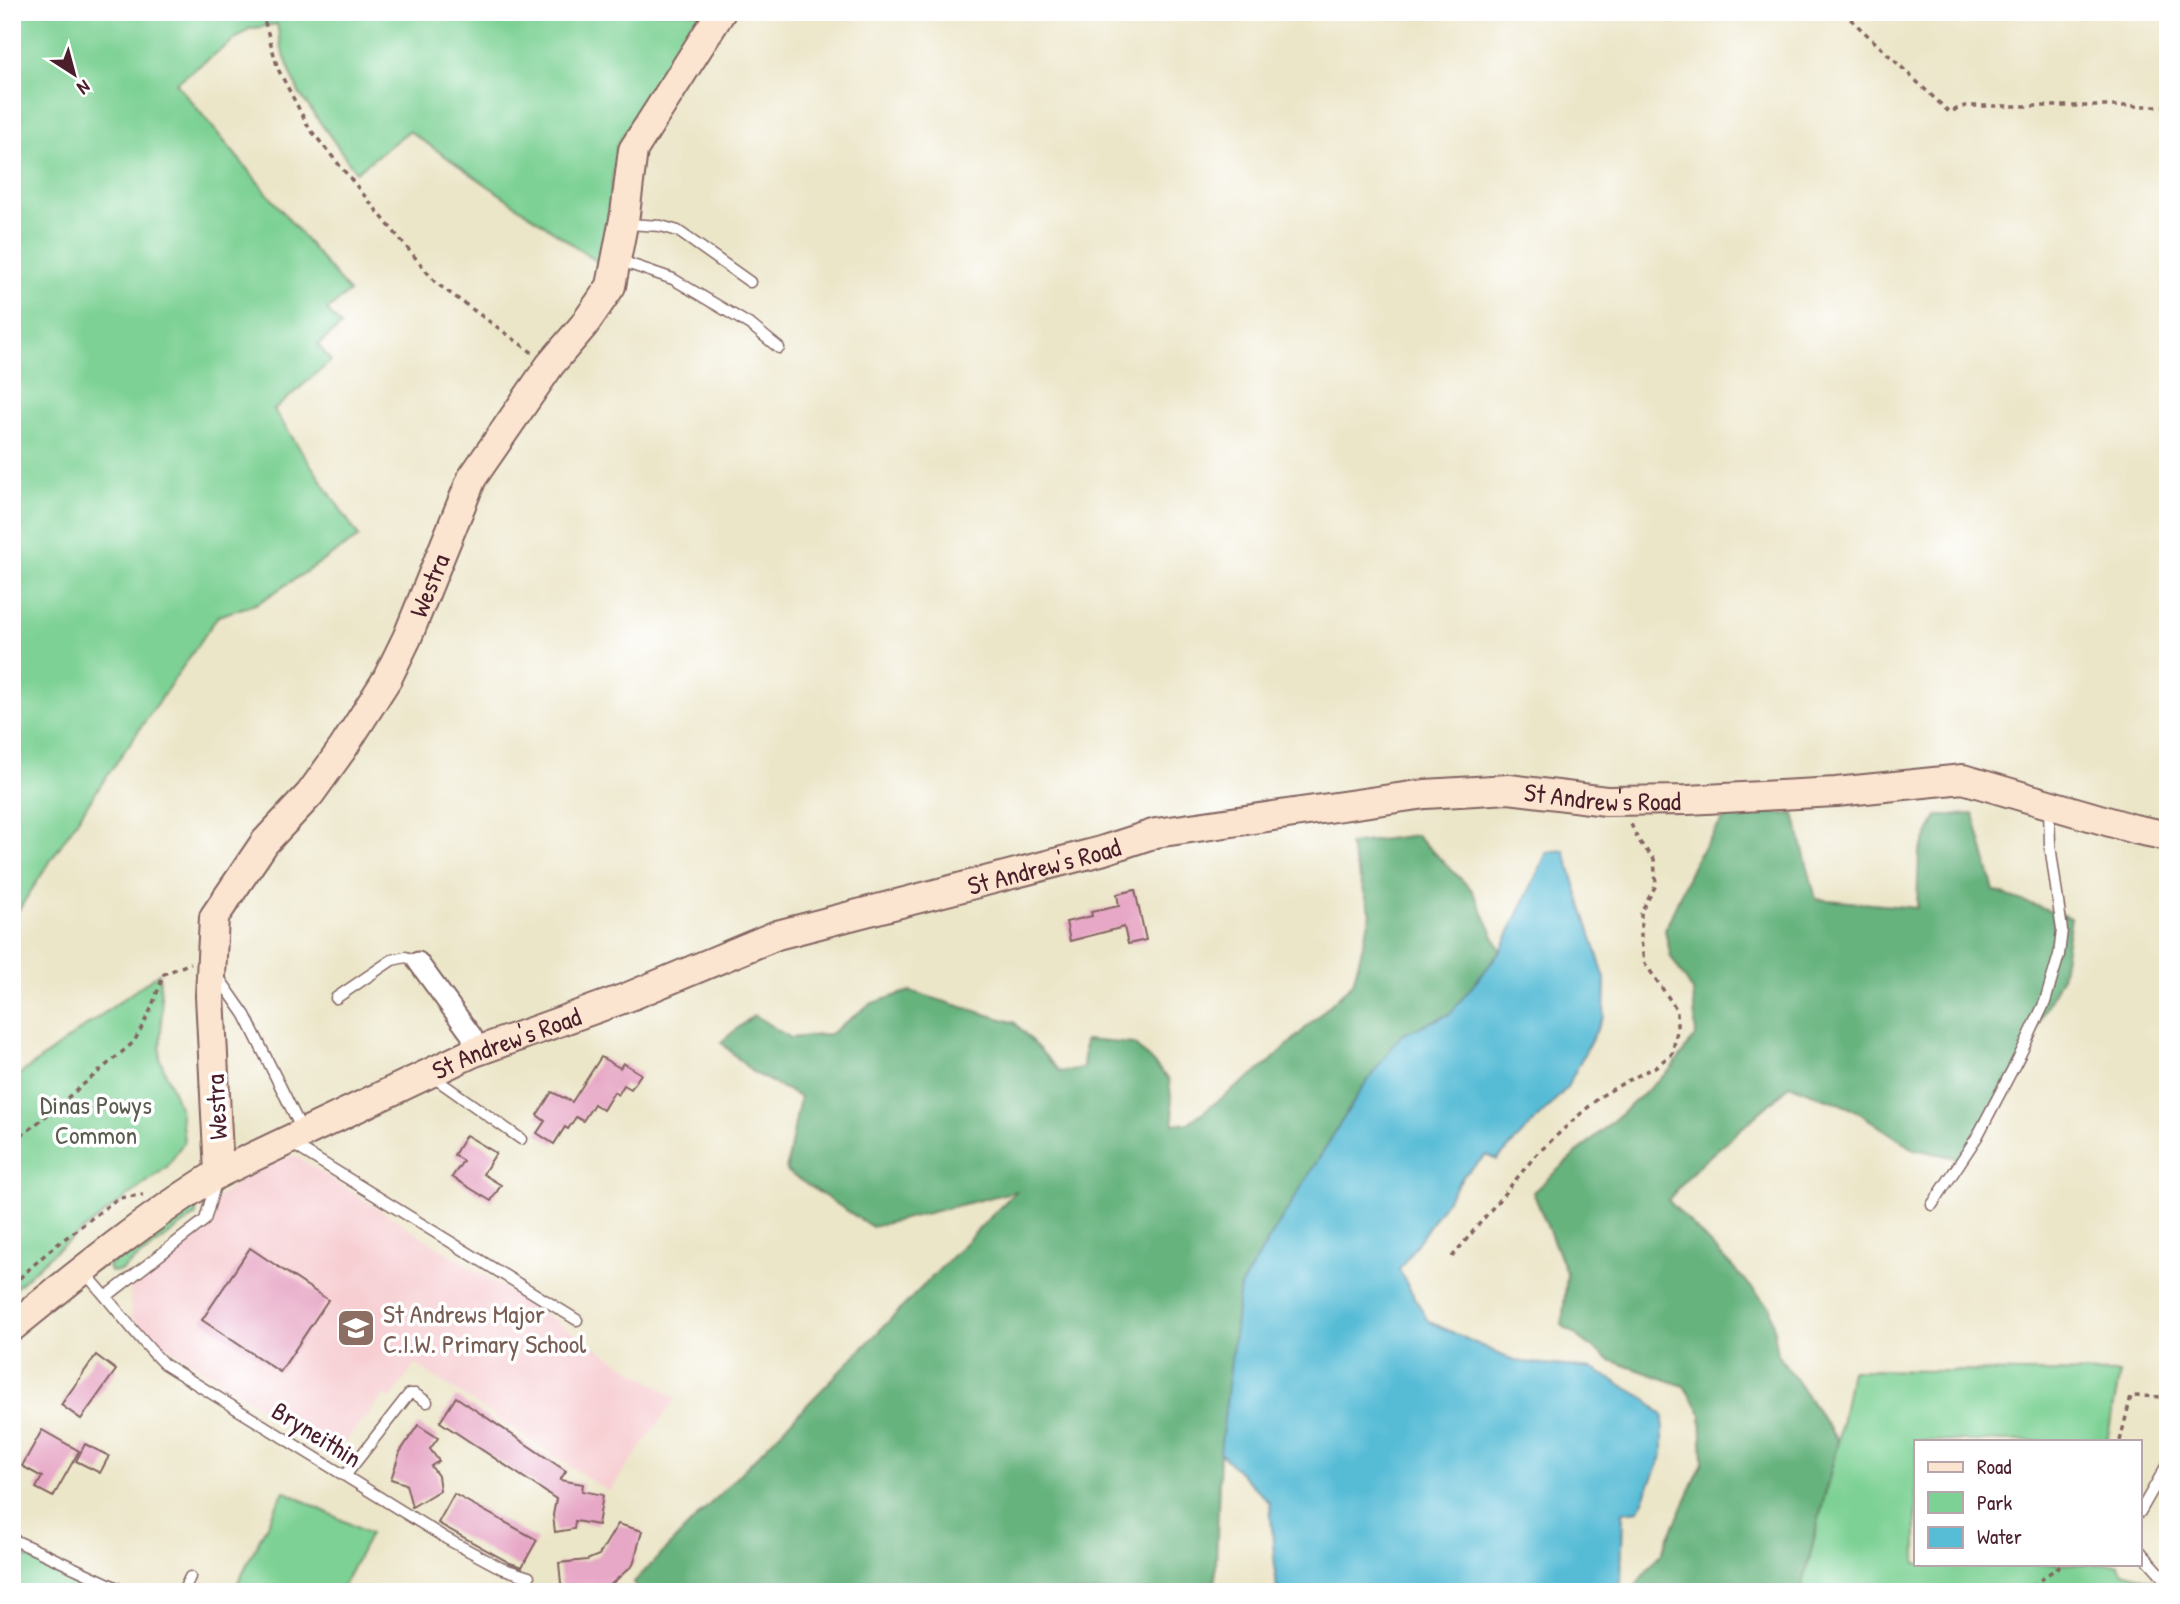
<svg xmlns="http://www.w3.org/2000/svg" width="2180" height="1604" font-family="'Patrick Hand',sans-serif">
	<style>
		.built { fill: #f7cfd3 }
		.green { fill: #7dd194; stroke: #647860; stroke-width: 2 }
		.forest { fill: #66b37e; stroke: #586954; stroke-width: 2 }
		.water { fill: #57bcd6; stroke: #506e80; stroke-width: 2 }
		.building { fill: #e7a7c6 }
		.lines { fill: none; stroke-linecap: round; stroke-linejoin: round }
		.lane-casing { stroke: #836562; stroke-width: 13 }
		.street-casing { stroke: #836562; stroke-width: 23 }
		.secondary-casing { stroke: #836562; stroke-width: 32 }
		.path { stroke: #836562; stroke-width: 3.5; stroke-dasharray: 5 5; stroke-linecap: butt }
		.lane { stroke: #fff; stroke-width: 10 }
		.street { stroke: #fff; stroke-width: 19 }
		.secondary { stroke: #fce5d0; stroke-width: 28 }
		.labels { text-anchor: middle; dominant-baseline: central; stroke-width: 7; stroke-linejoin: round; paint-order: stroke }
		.street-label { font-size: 26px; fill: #4a1f2b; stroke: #fff }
		.park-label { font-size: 26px; fill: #5c5d50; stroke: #fff }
		.education-label { font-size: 26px; fill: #785e54; stroke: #fff; text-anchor: start }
	</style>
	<rect width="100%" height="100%" fill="#fff"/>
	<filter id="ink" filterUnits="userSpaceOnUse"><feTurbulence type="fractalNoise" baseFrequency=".0143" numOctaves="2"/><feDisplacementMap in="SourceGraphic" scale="14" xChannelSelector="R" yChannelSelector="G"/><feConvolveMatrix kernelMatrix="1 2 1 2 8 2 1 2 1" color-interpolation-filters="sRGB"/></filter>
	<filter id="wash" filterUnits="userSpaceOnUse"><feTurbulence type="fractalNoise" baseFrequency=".00686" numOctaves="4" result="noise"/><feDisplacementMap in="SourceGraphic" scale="28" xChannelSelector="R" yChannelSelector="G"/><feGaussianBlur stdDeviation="1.57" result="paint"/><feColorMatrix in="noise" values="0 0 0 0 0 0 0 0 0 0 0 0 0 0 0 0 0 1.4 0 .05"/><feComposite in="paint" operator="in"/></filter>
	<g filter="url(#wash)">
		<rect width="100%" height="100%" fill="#ece6c9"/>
		<path class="built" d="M294,1155l382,243 -67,94 -194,-128 -24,35 -7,-4 -47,57 -7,1 -174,-114 -25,-21 -1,-35 80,-59 7,-25 24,-20 21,-12z"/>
		<path class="green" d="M12,12h691l-86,133 -15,120 -193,-134 -53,41 -57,-79 -17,-43 -5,-26 -28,5 -73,54 173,209 -22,18 14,16 -23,19 13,16 -57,49 85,127 -101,66 -40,13 -131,189 -75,115z
			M159,973l3,36 -2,50 20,50 4,32 -16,25 -114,86 -42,39v-211z
			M189,1205l6,2 1,8 -76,56 -10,1 -2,-6z
			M1851,1370l269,3 -13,68h-191v123h202l5,8 45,13v7h-367l37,-151z
			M284,1491l86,43 -30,58h-107z
			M17,1552l77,40h-82v-32z"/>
		<path class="forest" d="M1728,812l66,2 22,85 101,9 2,-54 18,-38 37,-2 20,77 77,27 -10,60 -46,94 -53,87 -48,-10 -61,-40 -62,-24 -95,83 -28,32 102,107 8,47 60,87 -37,151h-171l32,-40 41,-90 -2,-49 -17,-27 -74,-26 -48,-35 5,-51 -34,-82 138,-123 25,-34 -3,-44 -22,-34 -6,-27 30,-70z
			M1416,835l56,55 29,61 -51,63 -49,21 -40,55 -121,197 -20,166 -5,139h-574l-8,-9 383,-392 -144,36 -86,-56 14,-74 -48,-25 -31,-30 33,-27 36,23 40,-4 40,-30 40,-13 105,32 45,49 23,-4 2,-28 49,4 35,35 5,45 14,-1 80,-59 85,-81 18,-69 -22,-70z"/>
		<path class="water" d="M1564,850l41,129 -1,37 -38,73 -69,71 -10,-5 -23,20 -65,95 29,51 86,40 79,8 53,30 17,17v38l-24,56 -16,2 -2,71 -9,9h-335l-7,-89 -50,-50 20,-166 121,-197 40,-55 49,-21 51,-63 46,-99z"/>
		<g id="blocks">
			<path class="building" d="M1135,890l11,50 -18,4 -4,-17 -54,14 -4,-19 26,-6 -1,-4 28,-6 -2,-12z
				M601,1057l19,11 3,-5 18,11 -10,15 -7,-4 -6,10 -4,-3 -11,18 -9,-6 -11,17 -7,-4 -8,12 -3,-2 -11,17 -17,-11 8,-12 -8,-6 15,-23 20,10z
				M466,1135l30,18 -13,21 18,11 -10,16 -39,-24 11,-16 -9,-6z
				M250,1248l78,52 -48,72 -78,-52z
				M96,1355l20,15 -35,49 -20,-14z
				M456,1397l110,74 -6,9 23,4 -1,7 21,4 -5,30 -23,-4 -1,8 -19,3 -2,-17 3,-16 -116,-77z
				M418,1425l20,13 -8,11 9,12 -8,5 7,10 2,14 -28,17 -6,-23 -15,-5 9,-27z
				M42,1430l37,21 -26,46 -17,-9 6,-11 -20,-11z
				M85,1444l24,12 -9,17 -24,-12z
				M454,1494l83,46 -15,27 -12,-4 -72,-40z
				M618,1524l24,7 -9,34 -24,21 -18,6h-23l-7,-9 -2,-20 28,-3 12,-5z"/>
		</g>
	</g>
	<g filter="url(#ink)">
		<use href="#blocks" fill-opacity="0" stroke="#836562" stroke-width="2"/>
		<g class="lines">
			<defs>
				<path id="lane" d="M627,224l34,2 17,5 72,51
					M618,260l55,19 79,47 27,22
					M217,975l28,40 57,115
					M336,998l56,-38 14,-3 12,5
					M433,1077l88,62
					M292,1144l285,176
					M1932,1205l45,-68 43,-82 25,-53 14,-47 3,-25 -12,-85 -1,-38
					M84,1272c28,30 51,63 80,92l283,175 54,29 28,9
					M107,1296l98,-76 11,-38
					M345,1476l64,-82h6l12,8
					M2140,1512l28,-49
					M12,1539l114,53
					M2140,1551l24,27h4
					M183,1592l7,-15"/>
				<path id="street" d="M418,962l54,74v17"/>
				<g id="secondary">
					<path id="s1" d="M219,1173l-9,-177 4,-79 51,-75 45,-48 33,-46 44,-69 20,-41 65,-160 78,-113 34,-40 27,-39 14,-72 8,-64 88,-138"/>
					<path id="s2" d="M12,1327c67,-54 134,-109 207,-154l253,-120 156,-56 149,-62 324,-84 55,-18 269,-39 84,-5 97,12 82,-1 148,-8 127,-13 171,50 34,7"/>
				</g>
			</defs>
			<use href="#lane" class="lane-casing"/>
			<use href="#street" class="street-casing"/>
			<use href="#secondary" class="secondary-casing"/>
			<path class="path" d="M262,12l16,57 31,59 127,155 97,70
				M1843,12l106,100 16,-6h203
				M12,1141l17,-11 105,-88 16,-31 14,-37 27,-11
				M1452,1257l84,-102 33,-31 32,-28 24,-14 30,-15 17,-13 5,-23v-21l-33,-48 -3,-22v-28l15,-27 -2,-26 -16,-19 -7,-16
				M12,1285l38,-35 68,-52 25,-3
				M2120,1441l11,-45 37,1
				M2024,1592l38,-28"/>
			<use href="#lane" class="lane"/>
			<use href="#street" class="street"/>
			<use href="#secondary" class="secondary"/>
		</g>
	</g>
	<defs>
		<symbol id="school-square" viewBox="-11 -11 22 22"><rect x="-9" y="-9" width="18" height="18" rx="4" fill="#8d6e63" stroke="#fff"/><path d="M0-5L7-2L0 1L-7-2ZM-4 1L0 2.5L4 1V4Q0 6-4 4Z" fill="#fff"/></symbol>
	</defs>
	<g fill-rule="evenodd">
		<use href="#school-square" x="334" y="1306" width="44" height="44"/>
	</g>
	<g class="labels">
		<g class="street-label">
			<text stroke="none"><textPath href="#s1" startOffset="654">Westra</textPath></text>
			<text stroke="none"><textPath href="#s2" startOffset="1708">St Andrew's Road</textPath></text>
			<text stroke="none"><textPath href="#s2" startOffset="1141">St Andrew's Road</textPath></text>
			<text stroke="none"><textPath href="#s2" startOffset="574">St Andrew's Road</textPath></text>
			<text transform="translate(216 1107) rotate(-93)">Westra</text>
			<text transform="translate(317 1434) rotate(32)">Bryneithin</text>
		</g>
		<g class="park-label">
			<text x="96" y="1104">Dinas Powys<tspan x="96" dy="30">Common</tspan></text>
		</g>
		<g class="education-label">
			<text x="383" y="1313">St Andrews Major<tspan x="383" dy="30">C.I.W. Primary School</tspan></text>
		</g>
	</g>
	<rect width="2180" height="1604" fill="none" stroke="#fff" stroke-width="42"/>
	<rect x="1914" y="1440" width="228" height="126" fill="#ffffff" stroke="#b7a5aa" stroke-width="2"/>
	<rect x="1928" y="1462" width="35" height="10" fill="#fce5d0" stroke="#b7a5aa" stroke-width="2"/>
	<text x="1977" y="1474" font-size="21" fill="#4a1f2b">Road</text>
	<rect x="1928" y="1492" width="35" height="21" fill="#7dd194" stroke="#b7a5aa" stroke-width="2"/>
	<text x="1977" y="1510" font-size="21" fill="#4a1f2b">Park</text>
	<rect x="1928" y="1527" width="35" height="21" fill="#57bcd6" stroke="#b7a5aa" stroke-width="2"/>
	<text x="1977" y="1544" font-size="21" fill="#4a1f2b">Water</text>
	<g transform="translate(74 74) rotate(144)" stroke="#ffffff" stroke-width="5" paint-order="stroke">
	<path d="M0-5L12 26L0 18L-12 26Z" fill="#4a1f2b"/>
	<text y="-10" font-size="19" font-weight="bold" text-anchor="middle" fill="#4a1f2b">N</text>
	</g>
</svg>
